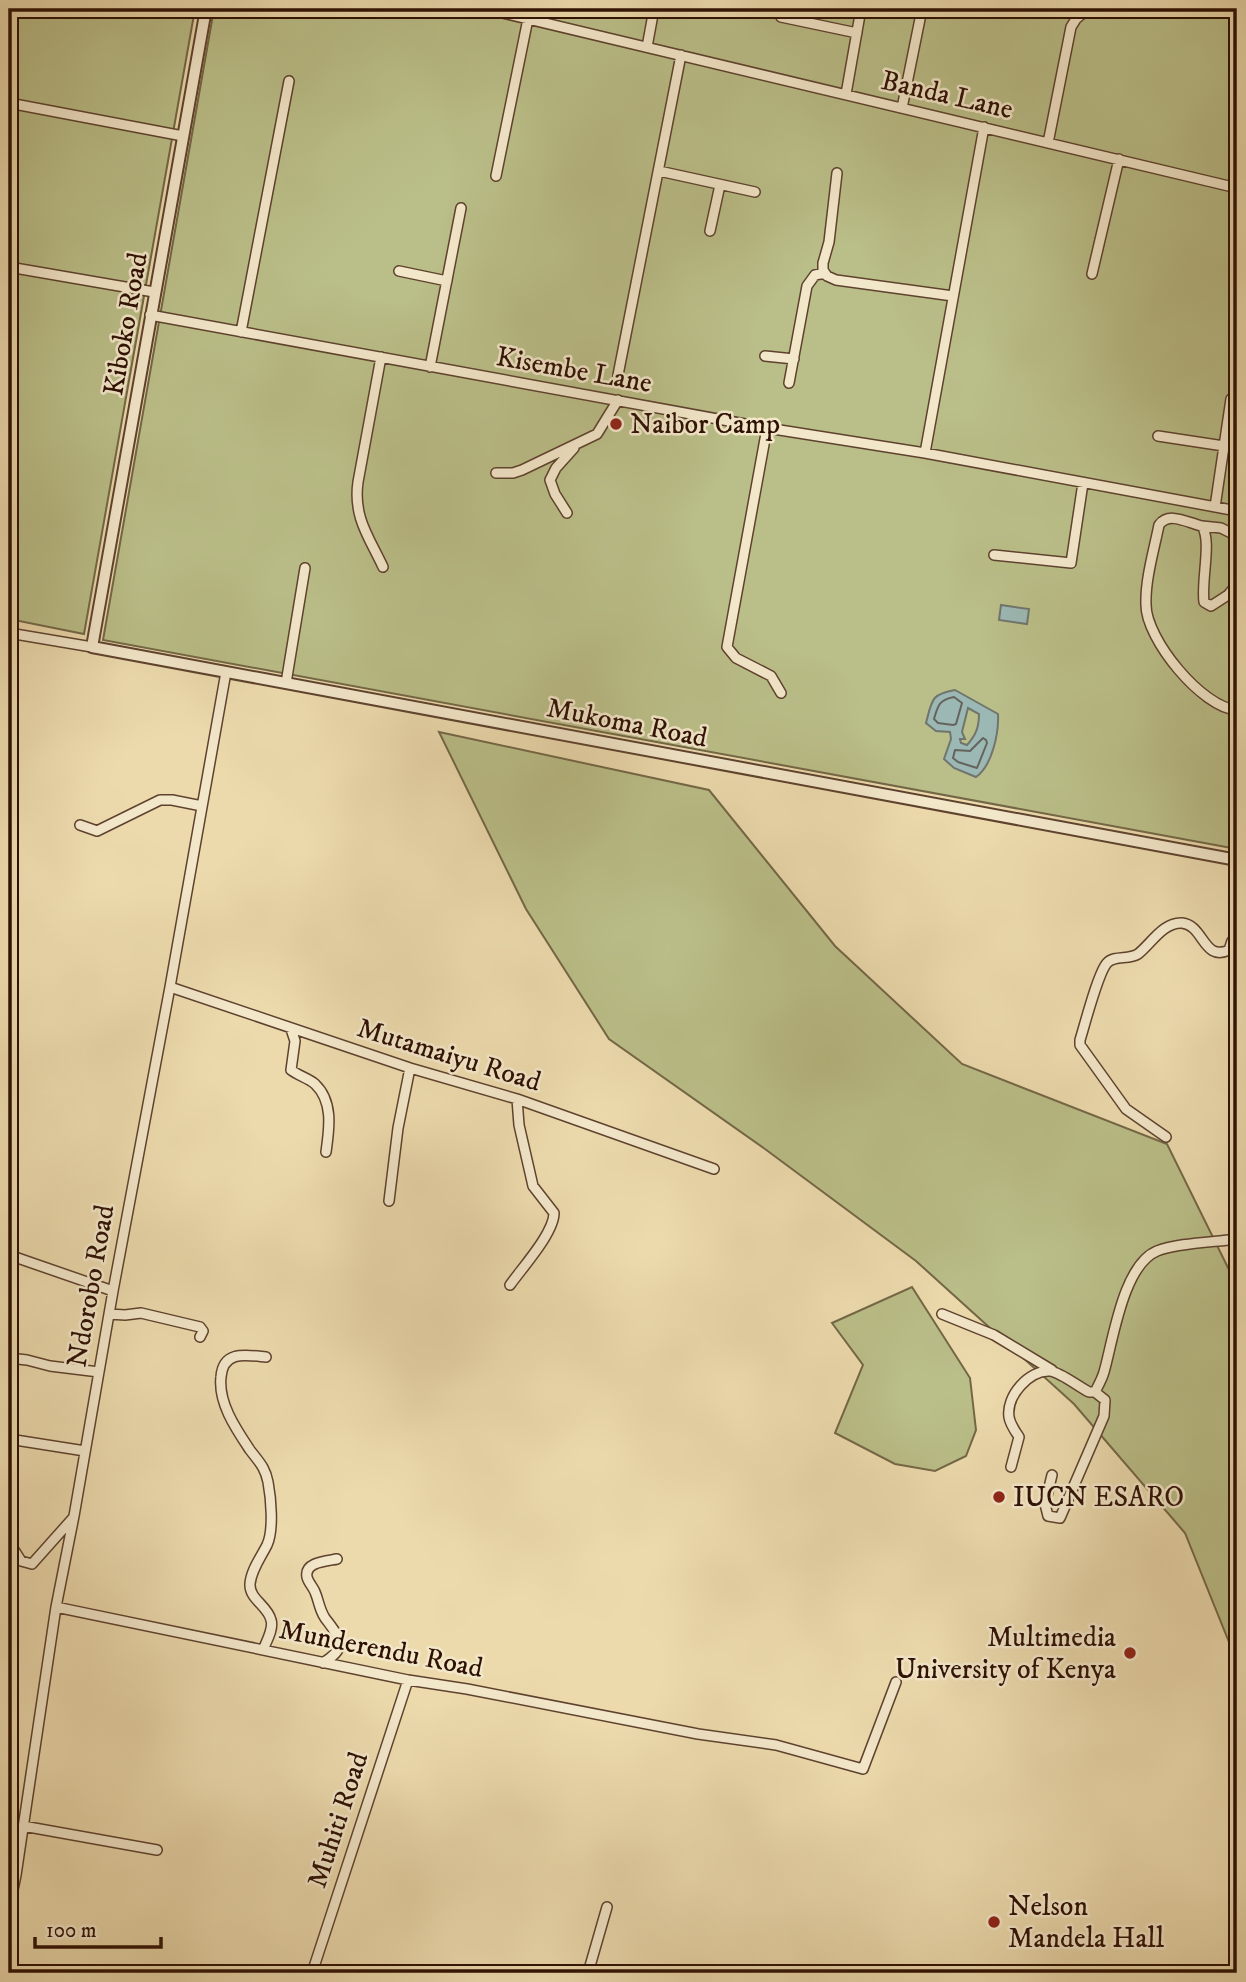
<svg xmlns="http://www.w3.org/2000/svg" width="1246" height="1982" font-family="'IM FELL DW Pica',serif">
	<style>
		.green { fill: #babe88; stroke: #746746; stroke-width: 2 }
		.water { fill: #9cb8b4; stroke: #70756d; stroke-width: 2; fill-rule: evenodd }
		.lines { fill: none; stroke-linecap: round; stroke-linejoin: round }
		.shore { stroke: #65645c; stroke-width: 2 }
		.minor-casing { stroke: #5e422e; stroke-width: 12 }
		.tertiary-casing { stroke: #5e422e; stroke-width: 14 }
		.minor { stroke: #f3e7ca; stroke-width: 9 }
		.tertiary { stroke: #f3e7ca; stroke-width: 10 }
		.poi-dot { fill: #8f2418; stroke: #f3e7ca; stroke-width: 2.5 }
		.labels { text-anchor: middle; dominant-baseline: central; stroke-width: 5; stroke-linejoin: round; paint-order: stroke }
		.street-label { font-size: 28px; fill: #2e1003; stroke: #f3e7ca }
		.poi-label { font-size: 28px; fill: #2e1003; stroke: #f3e7ca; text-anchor: start }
	</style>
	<rect width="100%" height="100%" fill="#ecdaad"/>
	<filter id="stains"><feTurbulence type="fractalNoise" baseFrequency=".00286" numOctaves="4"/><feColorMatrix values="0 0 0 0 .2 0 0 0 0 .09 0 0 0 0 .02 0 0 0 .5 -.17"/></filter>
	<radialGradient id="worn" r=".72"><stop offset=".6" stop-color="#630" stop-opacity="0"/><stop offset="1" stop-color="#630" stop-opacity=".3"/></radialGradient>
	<path class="green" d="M9,9h186l-111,625 -75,-15z
		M214,9h1023v840l-1134,-209z
		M439,732l270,58 126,156 127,118 205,80 70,142v376l-52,-129 -111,-129 -158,-143 -151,-112 -156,-110 -83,-130z
		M912,1287l58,91 6,52 -10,26 -31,15 -40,-7 -60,-31 28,-68 -31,-42z"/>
	<path class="water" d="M1001,605l28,4 -2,15 -28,-4z
		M955,690l43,24c1,19 -6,52 -22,63l-22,-9 -10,-9 7,-20 -1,-7 -14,-1 -10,-8c6,-23 5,-29 29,-33zM968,708l11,6c0,13 -3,21 -12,31l-6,-2 -1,-4h5l-3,-7z"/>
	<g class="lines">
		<path class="shore" d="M954,697l8,6 -6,21 -3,1 -15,-2 -4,-4c4,-14 5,-19 20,-22z
			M983,738l3,2 1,3 -10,25 -19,-6 -5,-4 2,-8 15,1z"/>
		<defs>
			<path id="minor" d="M486,9l751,179
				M781,17l76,16
				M647,47l7,-38
				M846,94l15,-85
				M9,103l174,33
				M902,108l20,-99
				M1048,143l23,-116 5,-8 12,-10
				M659,171l96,21
				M837,173l-8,69 -6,21v7l4,6 9,4 117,16
				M496,176l34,-167
				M710,231l10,-46
				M9,267l145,25
				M399,271l48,10
				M1092,274l27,-115
				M150,315l617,113 158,25 312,58
				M241,332l48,-251
				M765,356l29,3
				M381,357l-23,125c-5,35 11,55 25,85
				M430,367l31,-159
				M618,375l63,-320
				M789,383l18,-97 8,-11 10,-2
				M767,428l-40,219 9,11 35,18 10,17
				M1158,436l79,12
				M925,453l59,-326
				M496,473h17l9,-3 75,-36 21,-34
				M1215,507l16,-108 6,-4
				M567,513l-12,-19 -5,-14 6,-12 18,-20
				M1202,526l19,2 16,8
				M994,555l77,8 12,-80
				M1237,584l-9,11 -17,11 -7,-4c-3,-22 8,-61 -2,-76 -14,-3 -33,-15 -43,-1 -5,25 -14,55 -13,80 0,34 56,103 91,105
				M9,633l83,14
				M286,683l19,-115
				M80,825l17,6 63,-31h12l30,6
				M170,987l240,81 107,31 197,70
				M291,1029l4,12 -4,29c8,6 17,8 24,14 19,18 14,46 11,68
				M1166,1137l-40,-28 -46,-64v-5c5,-16 18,-67 27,-77 7,-8 22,-3 31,-9 13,-10 25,-32 44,-31 22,2 21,39 47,27l3,-9 5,-6
				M389,1201l9,-73 12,-60
				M9,1255l104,36
				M510,1285c12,-17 44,-52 44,-72l-21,-27 -14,-61 -2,-26
				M109,1314l16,1 16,-2 59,14 3,4 -3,6
				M942,1314l52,21 58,35
				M9,1358l18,2 23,6 49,6
				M9,1439l76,12
				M1011,1467l8,-30c-4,-6 -9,-13 -10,-20 -3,-21 20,-47 41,-46 10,1 29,16 39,21h6c3,-6 7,-13 9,-20 9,-31 19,-107 53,-121 19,-8 59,-9 80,-12
				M1052,1475l-7,29 3,12 12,2 44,-102 1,-16 -10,-8
				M9,1542l12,19 11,3 41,-46
				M56,1607l352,73 59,9 231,45 78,11 87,24 33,-87
				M263,1650c3,-8 11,-21 8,-30 -3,-14 -22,-21 -21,-36 1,-14 11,-27 17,-39 7,-15 4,-47 1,-63 -3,-15 -9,-20 -18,-32 -14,-21 -32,-47 -29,-73 2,-27 25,-22 45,-20
				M323,1663c6,-4 14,-9 16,-16 3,-9 -9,-22 -14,-29 -6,-9 -6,-17 -10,-26 -2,-5 -7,-10 -8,-15 -3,-15 20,-16 30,-18
				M23,1826l134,24
				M9,1909l7,-34 40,-268 18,-91 39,-225 57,-304 56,-315
				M312,1973l96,-293
				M588,1973l19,-66"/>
			<path id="tertiary" d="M206,9l-114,638 1145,213"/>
		</defs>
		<use href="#minor" class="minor-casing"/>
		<use href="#tertiary" class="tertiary-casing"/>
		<use href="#minor" class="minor"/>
		<use href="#tertiary" class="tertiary"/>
	</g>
	<g class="poi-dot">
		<circle cx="616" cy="424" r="7"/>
		<circle cx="999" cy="1497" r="7"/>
		<circle cx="1130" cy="1653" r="7"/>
		<circle cx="994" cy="1922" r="7"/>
	</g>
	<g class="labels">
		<g class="street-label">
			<text transform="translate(947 95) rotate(13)">Banda Lane</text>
			<text transform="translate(126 324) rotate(-80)">Kiboko Road</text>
			<text transform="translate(574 370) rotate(10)">Kisembe Lane</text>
			<text transform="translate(627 723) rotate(11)">Mukoma Road</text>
			<text transform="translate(449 1055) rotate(17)">Mutamaiyu Road</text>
			<text transform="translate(91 1286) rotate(-80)">Ndorobo Road</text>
			<text transform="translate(381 1649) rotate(11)">Munderendu Road</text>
			<text transform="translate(338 1820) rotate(-72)">Muhiti Road</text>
		</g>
		<g class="poi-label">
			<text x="630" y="424">Naibor Camp</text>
			<text x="1013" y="1497">IUCN ESARO</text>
			<text x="1116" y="1637" text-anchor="end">Multimedia<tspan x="1116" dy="32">University of Kenya</tspan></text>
			<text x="1008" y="1906">Nelson<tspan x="1008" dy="32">Mandela Hall</tspan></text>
		</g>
	</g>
	<rect width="1246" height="1982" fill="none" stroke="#ecdaad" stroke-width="35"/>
	<rect x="10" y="10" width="1225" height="1961" fill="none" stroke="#2e1003" stroke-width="3.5"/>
	<rect x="18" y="18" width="1211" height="1947" fill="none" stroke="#2e1003" stroke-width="2"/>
	<path d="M35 1937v10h126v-10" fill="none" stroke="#2e1003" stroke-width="3.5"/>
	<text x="46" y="1937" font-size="21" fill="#2e1003" stroke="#f3e7ca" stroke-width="5" paint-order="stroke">100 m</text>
	<rect width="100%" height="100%" filter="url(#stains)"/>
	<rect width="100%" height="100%" fill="url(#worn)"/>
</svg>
